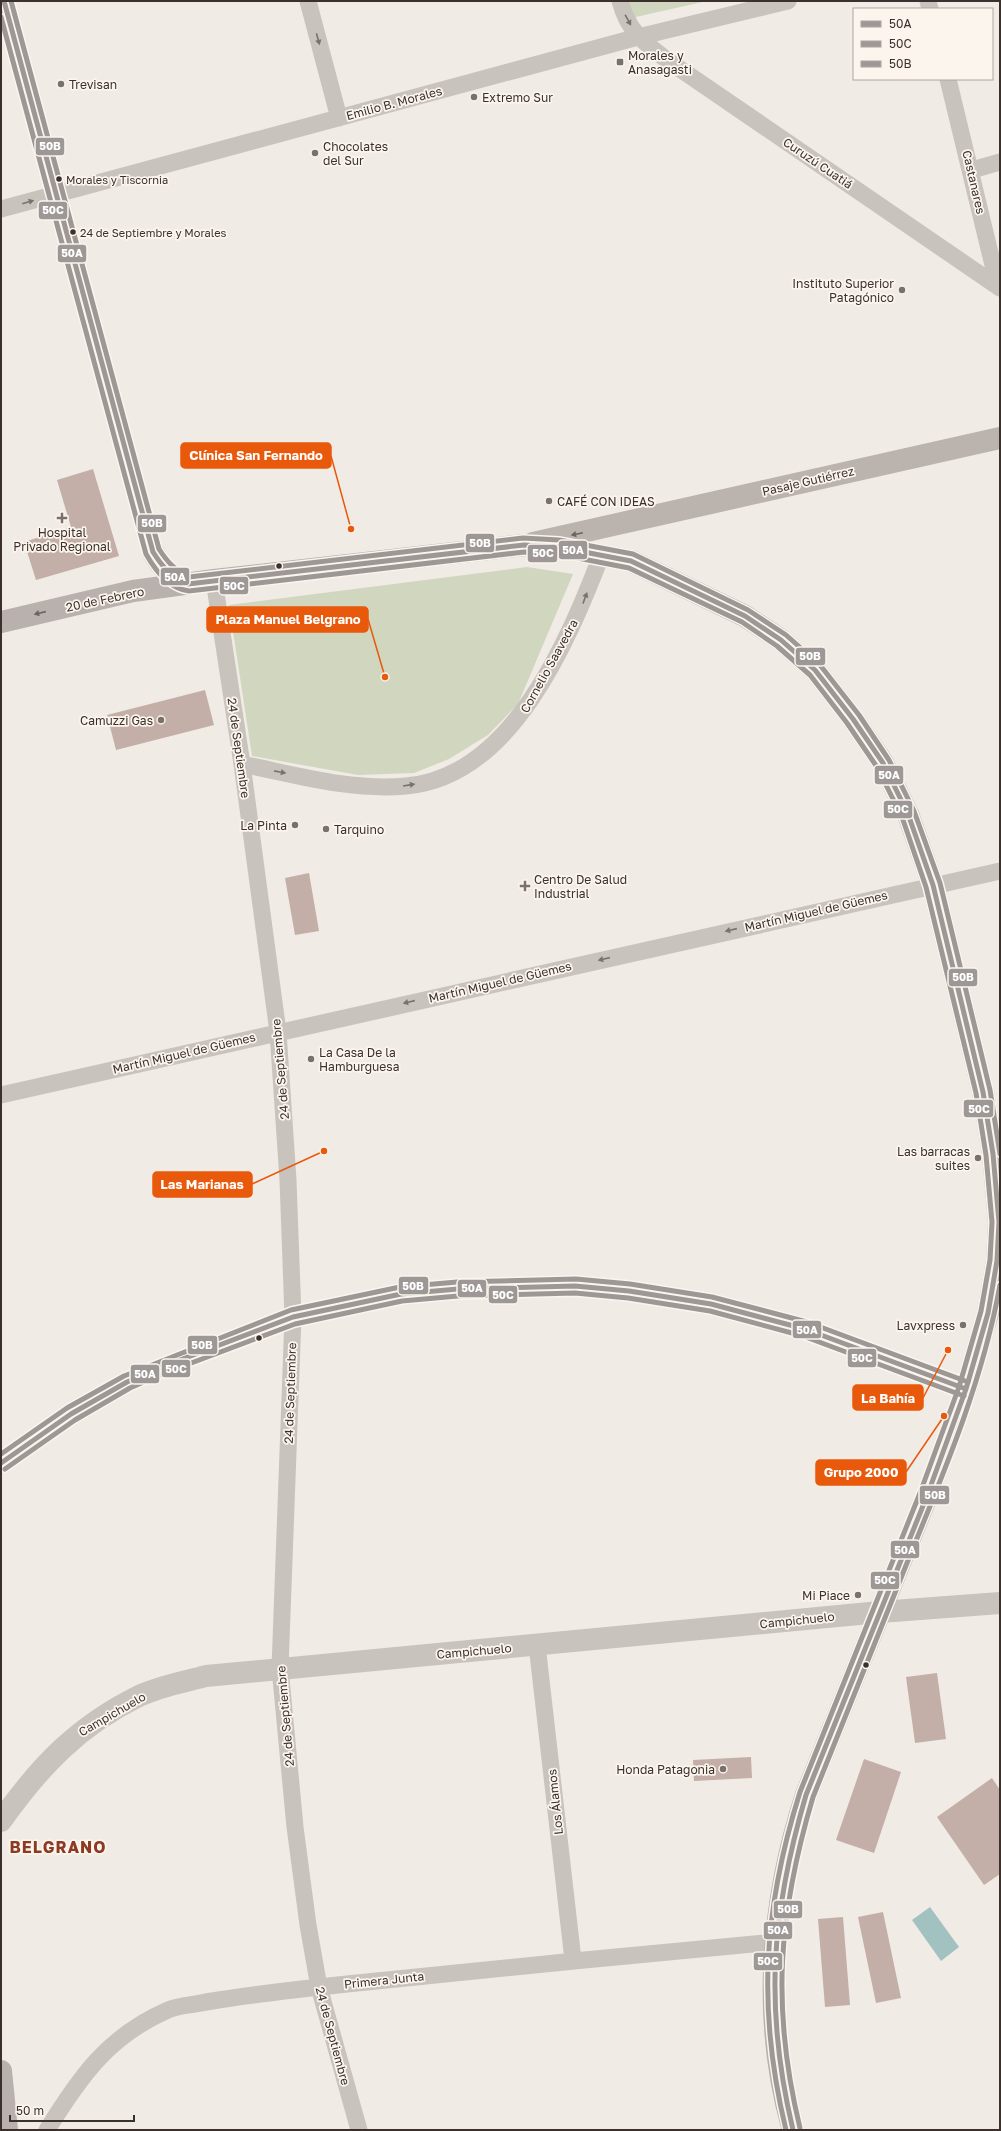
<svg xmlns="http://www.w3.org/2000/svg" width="1001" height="2131" font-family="'Golos Text',sans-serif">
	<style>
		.green { fill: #d1d6bf }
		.water { fill: #a1c2c1 }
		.building { fill: #c3afa7 }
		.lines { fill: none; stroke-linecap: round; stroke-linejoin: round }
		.minor { stroke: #c9c3be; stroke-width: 17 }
		.tertiary { stroke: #c9c3be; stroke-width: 22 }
		.secondary { stroke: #bab3ae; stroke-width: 22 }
		.primary { stroke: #b8b1ad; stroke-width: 22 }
		.bus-1-casing { stroke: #fbf5ee; stroke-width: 8 }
		.bus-2-casing { stroke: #fbf5ee; stroke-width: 8 }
		.bus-3-casing { stroke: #fbf5ee; stroke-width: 8 }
		.bus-1 { stroke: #9d9895; stroke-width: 5 }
		.bus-2 { stroke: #9d9895; stroke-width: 5 }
		.bus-3 { stroke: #9d9895; stroke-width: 5 }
		.oneway { fill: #7b726d }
		.oneway2 { fill: #6e645f }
		.oneway3 { fill: #6d645f }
		.poi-dot { fill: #7a716c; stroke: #fbf5ee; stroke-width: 1.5 }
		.bus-dot { fill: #3b302b; stroke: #fbf5ee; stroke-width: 1.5 }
		.labels { text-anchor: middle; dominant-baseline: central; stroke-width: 3.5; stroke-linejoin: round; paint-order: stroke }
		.bus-label { font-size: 11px; fill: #3b302b; stroke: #fbf5ee; text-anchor: start }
		.poi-label { font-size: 12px; fill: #3b302b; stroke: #fbf5ee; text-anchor: start }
		.street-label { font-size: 12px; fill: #3b302b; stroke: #fbf5ee }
		.district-label { font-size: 16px; font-weight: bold; letter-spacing: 1px; fill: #8c3b22; stroke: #fbf5ee }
		.leader { fill: none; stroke: #e8590c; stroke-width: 1.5 }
		.callout-dot { fill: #e8590c; stroke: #fbf5ee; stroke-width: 1.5 }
		.callout { fill: #e8590c; stroke: #e8590c; stroke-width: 1.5 }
		.callout-label { font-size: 13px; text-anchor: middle; font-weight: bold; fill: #fff }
		.line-badge { stroke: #fbf5ee; stroke-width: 1.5 }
		.badge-label { font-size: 11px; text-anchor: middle; font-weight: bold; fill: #fff }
	</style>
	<rect width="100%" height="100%" fill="#f0ebe5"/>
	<path class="green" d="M620,1h87l-80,18z
		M527,567l46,7 -55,130 -30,31 -39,24 -35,14 -56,2 -106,-19 -23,-151z"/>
	<path class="water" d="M930,1907l29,40 -18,14 -29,-41z"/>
	<path class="building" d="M93,469l26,87 -83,24 -12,-38 47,-15 -14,-47z
		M205,690l9,35 -98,25 -9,-35z
		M309,873l10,58 -24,4 -10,-57z
		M937,1673l9,66 -31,4 -9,-66z
		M751,1757l1,21 -58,3 -1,-21z
		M864,1759l37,13 -27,81 -38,-13z
		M992,1778l8,12v84l-16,11 -47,-68z
		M883,1912l18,86 -25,5 -18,-86z
		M843,1917l7,88 -25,2 -7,-88z"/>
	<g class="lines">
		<path class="minor" d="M4,1l149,551
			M308,1l31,117
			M620,1c8,30 23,41 47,59l333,228
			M928,1l2,8
			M948,79l50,207
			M972,170l28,-8
			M1,209l637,-172 150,-36
			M214,580l28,184 36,268 10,148 5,137 -13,351 15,159 13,98 11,62 40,143
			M242,764c54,11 109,27 164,22 106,-9 162,-145 195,-230
			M1,1095l999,-224
			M1,1463l70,-49 56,-32 32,-14 134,-51 108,-23 57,-5 117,-3 54,5 82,13 94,25 161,60
			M537,1645l36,315
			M47,2130c33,-53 61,-94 121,-120 11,-5 26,-5 38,-8 47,-8 94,-13 141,-18 143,-15 285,-29 428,-42"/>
		<path class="tertiary" d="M1,1821c39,-55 77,-95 138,-125 21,-10 45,-14 67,-20l674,-64 120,-9"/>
		<path class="secondary" d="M533,543l467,-105"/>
		<path class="primary" d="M153,552c9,17 18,24 35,32
			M1,622l132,-31 81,-11 310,-35 34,2 73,14 114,55 36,24 34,30 38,49 30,44 25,51 25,71 50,207 10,62 6,68 -2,39 -9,52 -22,76 -39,107 -121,299c-35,107 -45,225 -13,335
			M1,2071l6,59"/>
		<defs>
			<path id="bus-1" d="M4,1l149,551c10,16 18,24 35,32l336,-39 34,2 73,14 114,55 36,24 34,30 38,49 30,44 25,51 25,71 50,207 10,62 6,68 -2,39 -9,52 -22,76 -39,107 -121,299c-35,119 -42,213 -13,335
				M1,1463l70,-49 56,-32 32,-14 134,-51 108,-23 57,-5 117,-3 54,5 82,13 94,25 161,60"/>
			<path id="bus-2" d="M1,17l145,537c9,16 23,35 43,37l335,-39 33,2 72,14 113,54 35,24 33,29 37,48 30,44 25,50 24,70 50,206 10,62 6,67 -2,38 -9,51 -22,76 -39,106 -120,299c-37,118 -43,218 -14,338
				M5,1469l70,-49 55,-32 32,-14 133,-50 107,-23 56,-5 117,-3 53,5 82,13 93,25 161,60"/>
			<path id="bus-3" d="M11,1l148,548c9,14 16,21 30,28l334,-39 36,2 74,14 115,56 38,25 34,30 39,50 30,45 25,51 26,72 50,207 10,64
				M1,1454l66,-46 57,-32 167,-66 109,-23 57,-5 119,-3 54,5 82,13 95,25 161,60
				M800,2128c-29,-120 -22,-213 13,-331 33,-83 67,-166 100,-249 35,-85 71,-173 87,-263"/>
		</defs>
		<use href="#bus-1" class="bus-1-casing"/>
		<use href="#bus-2" class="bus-2-casing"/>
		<use href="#bus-3" class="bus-3-casing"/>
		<use href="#bus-1" class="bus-1"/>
		<use href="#bus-2" class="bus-2"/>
		<use href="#bus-3" class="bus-3"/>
	</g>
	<defs><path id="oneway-solid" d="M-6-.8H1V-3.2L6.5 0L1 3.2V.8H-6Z"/></defs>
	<g class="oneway">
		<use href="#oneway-solid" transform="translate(628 20) rotate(61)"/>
		<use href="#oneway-solid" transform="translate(318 39) rotate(75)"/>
		<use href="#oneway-solid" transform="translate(28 202) rotate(-16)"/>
		<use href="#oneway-solid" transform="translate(585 598) rotate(-70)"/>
		<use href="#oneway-solid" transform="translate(280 772) rotate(11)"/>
		<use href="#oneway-solid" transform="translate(409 785) rotate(-9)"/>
		<use href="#oneway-solid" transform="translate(731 930) rotate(167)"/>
		<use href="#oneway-solid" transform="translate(604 959) rotate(167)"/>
		<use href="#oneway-solid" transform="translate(409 1002) rotate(167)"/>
	</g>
	<use class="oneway2" href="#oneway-solid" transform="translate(577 534) rotate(168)"/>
	<use class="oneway3" href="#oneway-solid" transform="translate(40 613) rotate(167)"/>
	<g class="poi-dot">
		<rect x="616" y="58" width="8" height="8" rx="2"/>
		<circle cx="61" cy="84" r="4"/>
		<circle cx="474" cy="97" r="4"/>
		<circle cx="315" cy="153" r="4"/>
		<circle cx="902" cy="290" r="4"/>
		<circle cx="549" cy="501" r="4"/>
		<path d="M60 512h4v4h4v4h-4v4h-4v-4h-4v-4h4z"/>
		<circle cx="161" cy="720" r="4"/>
		<circle cx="295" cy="825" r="4"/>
		<circle cx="326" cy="829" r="4"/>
		<path d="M523 880h4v4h4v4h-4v4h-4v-4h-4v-4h4z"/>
		<circle cx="311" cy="1059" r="4"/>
		<circle cx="978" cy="1158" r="4"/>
		<circle cx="963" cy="1325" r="4"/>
		<circle cx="858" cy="1595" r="4"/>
		<circle cx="723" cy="1769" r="4"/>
	</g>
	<g class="bus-dot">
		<circle cx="59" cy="179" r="3.5"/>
		<circle cx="73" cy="232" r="3.5"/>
		<circle cx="279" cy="566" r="3.5"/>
		<circle cx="259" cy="1338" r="3.5"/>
		<circle cx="866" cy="1665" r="3.5"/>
	</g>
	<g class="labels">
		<g class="bus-label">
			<text x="66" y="179">Morales y Tiscornia</text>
			<text x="80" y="232">24 de Septiembre y Morales</text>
		</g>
		<g class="poi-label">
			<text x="628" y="55">Morales y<tspan x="628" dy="14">Anasagasti</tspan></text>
			<text x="69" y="84">Trevisan</text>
			<text x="482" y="97">Extremo Sur</text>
			<text x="323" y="146">Chocolates<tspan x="323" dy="14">del Sur</tspan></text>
			<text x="894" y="283" text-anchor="end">Instituto Superior<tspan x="894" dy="14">Patagónico</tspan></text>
			<text x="557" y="501">CAFÉ CON IDEAS</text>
			<text x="62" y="532" text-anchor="middle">Hospital<tspan x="62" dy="14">Privado Regional</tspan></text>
			<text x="153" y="720" text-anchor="end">Camuzzi Gas</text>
			<text x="287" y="825" text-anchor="end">La Pinta</text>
			<text x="334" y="829">Tarquino</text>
			<text x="534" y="879">Centro De Salud<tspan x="534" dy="14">Industrial</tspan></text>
			<text x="319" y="1052">La Casa De la<tspan x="319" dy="14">Hamburguesa</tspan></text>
			<text x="970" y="1151" text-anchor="end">Las barracas<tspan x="970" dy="14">suites</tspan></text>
			<text x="955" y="1325" text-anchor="end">Lavxpress</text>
			<text x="850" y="1595" text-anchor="end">Mi Piace</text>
			<text x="715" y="1769" text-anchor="end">Honda Patagonia</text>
		</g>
		<g class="street-label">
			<text transform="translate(394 103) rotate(-15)">Emilio B. Morales</text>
			<text transform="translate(818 163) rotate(34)">Curuzú Cuatiá</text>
			<text transform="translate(974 182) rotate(77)">Castanares</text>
			<text transform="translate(808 481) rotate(-13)">Pasaje Gutiérrez</text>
			<text transform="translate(105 599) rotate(-12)">20 de Febrero</text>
			<text transform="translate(549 666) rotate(-61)">Cornelio Saavedra</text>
			<text transform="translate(239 748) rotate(82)">24 de Septiembre</text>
			<text transform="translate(816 911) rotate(-13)">Martín Miguel de Güemes</text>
			<text transform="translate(500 982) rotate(-13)">Martín Miguel de Güemes</text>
			<text transform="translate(184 1053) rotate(-13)">Martín Miguel de Güemes</text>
			<text transform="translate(280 1069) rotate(-95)">24 de Septiembre</text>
			<text transform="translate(290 1393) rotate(-88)">24 de Septiembre</text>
			<text transform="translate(797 1620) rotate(-6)">Campichuelo</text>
			<text transform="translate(474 1651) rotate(-5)">Campichuelo</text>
			<text transform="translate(112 1714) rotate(-30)">Campichuelo</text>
			<text transform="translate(285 1716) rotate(-95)">24 de Septiembre</text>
			<text transform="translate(555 1802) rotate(-96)">Los Álamos</text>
			<text transform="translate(384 1980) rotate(-6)">Primera Junta</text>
			<text transform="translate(333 2036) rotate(75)">24 de Septiembre</text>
		</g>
		<g class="district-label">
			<text x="58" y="1847">BELGRANO</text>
		</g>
	</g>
	<path class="leader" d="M351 529L331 456M385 677L368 619M324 1151L252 1184M948 1350L923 1398M944 1416L906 1472"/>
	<g class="callout-dot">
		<circle cx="351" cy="529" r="4"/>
		<circle cx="385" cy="677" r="4"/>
		<circle cx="324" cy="1151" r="4"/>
		<circle cx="948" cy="1350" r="4"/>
		<circle cx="944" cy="1416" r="4"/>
	</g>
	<g class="callout">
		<rect x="181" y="443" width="150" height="25" rx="4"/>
		<rect x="207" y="607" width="161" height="25" rx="4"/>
		<rect x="153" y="1172" width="99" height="25" rx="4"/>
		<rect x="853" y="1385" width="70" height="25" rx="4"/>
		<rect x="816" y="1460" width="90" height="25" rx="4"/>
	</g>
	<g class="callout-label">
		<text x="256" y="460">Clínica San Fernando</text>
		<text x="288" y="624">Plaza Manuel Belgrano</text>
		<text x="202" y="1189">Las Marianas</text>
		<text x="888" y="1403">La Bahía</text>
		<text x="861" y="1477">Grupo 2000</text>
	</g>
	<g class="line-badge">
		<rect x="35" y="137" width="30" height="19" rx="4" fill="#9d9895"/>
		<rect x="38" y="201" width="30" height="19" rx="4" fill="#9d9895"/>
		<rect x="57" y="244" width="30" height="19" rx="4" fill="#9d9895"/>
		<rect x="137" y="514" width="30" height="19" rx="4" fill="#9d9895"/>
		<rect x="465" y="533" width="30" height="20" rx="4" fill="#9d9895"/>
		<rect x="558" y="540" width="30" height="20" rx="4" fill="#9d9895"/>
		<rect x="527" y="544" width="31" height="19" rx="4" fill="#9d9895"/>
		<rect x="160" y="567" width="30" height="19" rx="4" fill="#9d9895"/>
		<rect x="219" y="576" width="30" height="19" rx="4" fill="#9d9895"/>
		<rect x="795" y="647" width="31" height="19" rx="4" fill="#9d9895"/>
		<rect x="874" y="765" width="30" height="20" rx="4" fill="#9d9895"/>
		<rect x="883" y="800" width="30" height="19" rx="4" fill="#9d9895"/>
		<rect x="948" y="968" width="30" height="19" rx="4" fill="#9d9895"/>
		<rect x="963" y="1099" width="31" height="19" rx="4" fill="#9d9895"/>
		<rect x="398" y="1276" width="31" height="19" rx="4" fill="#9d9895"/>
		<rect x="457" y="1279" width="30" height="19" rx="4" fill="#9d9895"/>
		<rect x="488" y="1285" width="30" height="19" rx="4" fill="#9d9895"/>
		<rect x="792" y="1320" width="30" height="19" rx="4" fill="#9d9895"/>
		<rect x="187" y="1335" width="31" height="20" rx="4" fill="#9d9895"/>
		<rect x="847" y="1348" width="30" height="20" rx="4" fill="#9d9895"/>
		<rect x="161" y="1359" width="30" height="19" rx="4" fill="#9d9895"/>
		<rect x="130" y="1364" width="30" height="20" rx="4" fill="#9d9895"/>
		<rect x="919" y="1485" width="31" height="20" rx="4" fill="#9d9895"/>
		<rect x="890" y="1540" width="30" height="19" rx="4" fill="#9d9895"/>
		<rect x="870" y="1571" width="30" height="19" rx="4" fill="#9d9895"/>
		<rect x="773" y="1900" width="30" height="19" rx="4" fill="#9d9895"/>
		<rect x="763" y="1921" width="30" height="19" rx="4" fill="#9d9895"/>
		<rect x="753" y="1952" width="30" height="19" rx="4" fill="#9d9895"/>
	</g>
	<g class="badge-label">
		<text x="50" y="150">50B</text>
		<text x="53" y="214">50C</text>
		<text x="72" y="257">50A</text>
		<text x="152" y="527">50B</text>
		<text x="480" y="547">50B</text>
		<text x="573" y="554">50A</text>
		<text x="543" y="557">50C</text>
		<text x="175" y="581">50A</text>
		<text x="234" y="590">50C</text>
		<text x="810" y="660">50B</text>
		<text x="889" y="779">50A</text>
		<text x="898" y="813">50C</text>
		<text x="963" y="981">50B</text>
		<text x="979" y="1113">50C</text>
		<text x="413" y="1290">50B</text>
		<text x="472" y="1292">50A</text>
		<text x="503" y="1299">50C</text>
		<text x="807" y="1334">50A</text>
		<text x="202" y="1349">50B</text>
		<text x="862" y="1362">50C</text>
		<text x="176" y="1373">50C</text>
		<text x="145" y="1378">50A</text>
		<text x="935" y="1499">50B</text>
		<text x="905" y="1554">50A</text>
		<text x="885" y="1584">50C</text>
		<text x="788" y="1913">50B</text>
		<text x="778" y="1934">50A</text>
		<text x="768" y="1965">50C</text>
	</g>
	<rect width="1001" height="2131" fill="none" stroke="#3b302b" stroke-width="4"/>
	<rect x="853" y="8" width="140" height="72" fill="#fbf5ee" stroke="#aea6a0"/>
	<rect x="861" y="21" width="20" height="6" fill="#9d9895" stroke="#aea6a0"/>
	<text x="889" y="28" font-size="12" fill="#3b302b">50A</text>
	<rect x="861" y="41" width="20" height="6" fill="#9d9895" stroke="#aea6a0"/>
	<text x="889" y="48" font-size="12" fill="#3b302b">50C</text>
	<rect x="861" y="61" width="20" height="6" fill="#9d9895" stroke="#aea6a0"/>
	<text x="889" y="68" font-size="12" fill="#3b302b">50B</text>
	<path d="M10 2115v6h124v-6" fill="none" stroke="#3b302b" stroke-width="2"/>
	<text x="16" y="2115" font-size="12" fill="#3b302b" stroke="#fbf5ee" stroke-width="3" paint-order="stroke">50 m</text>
</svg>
